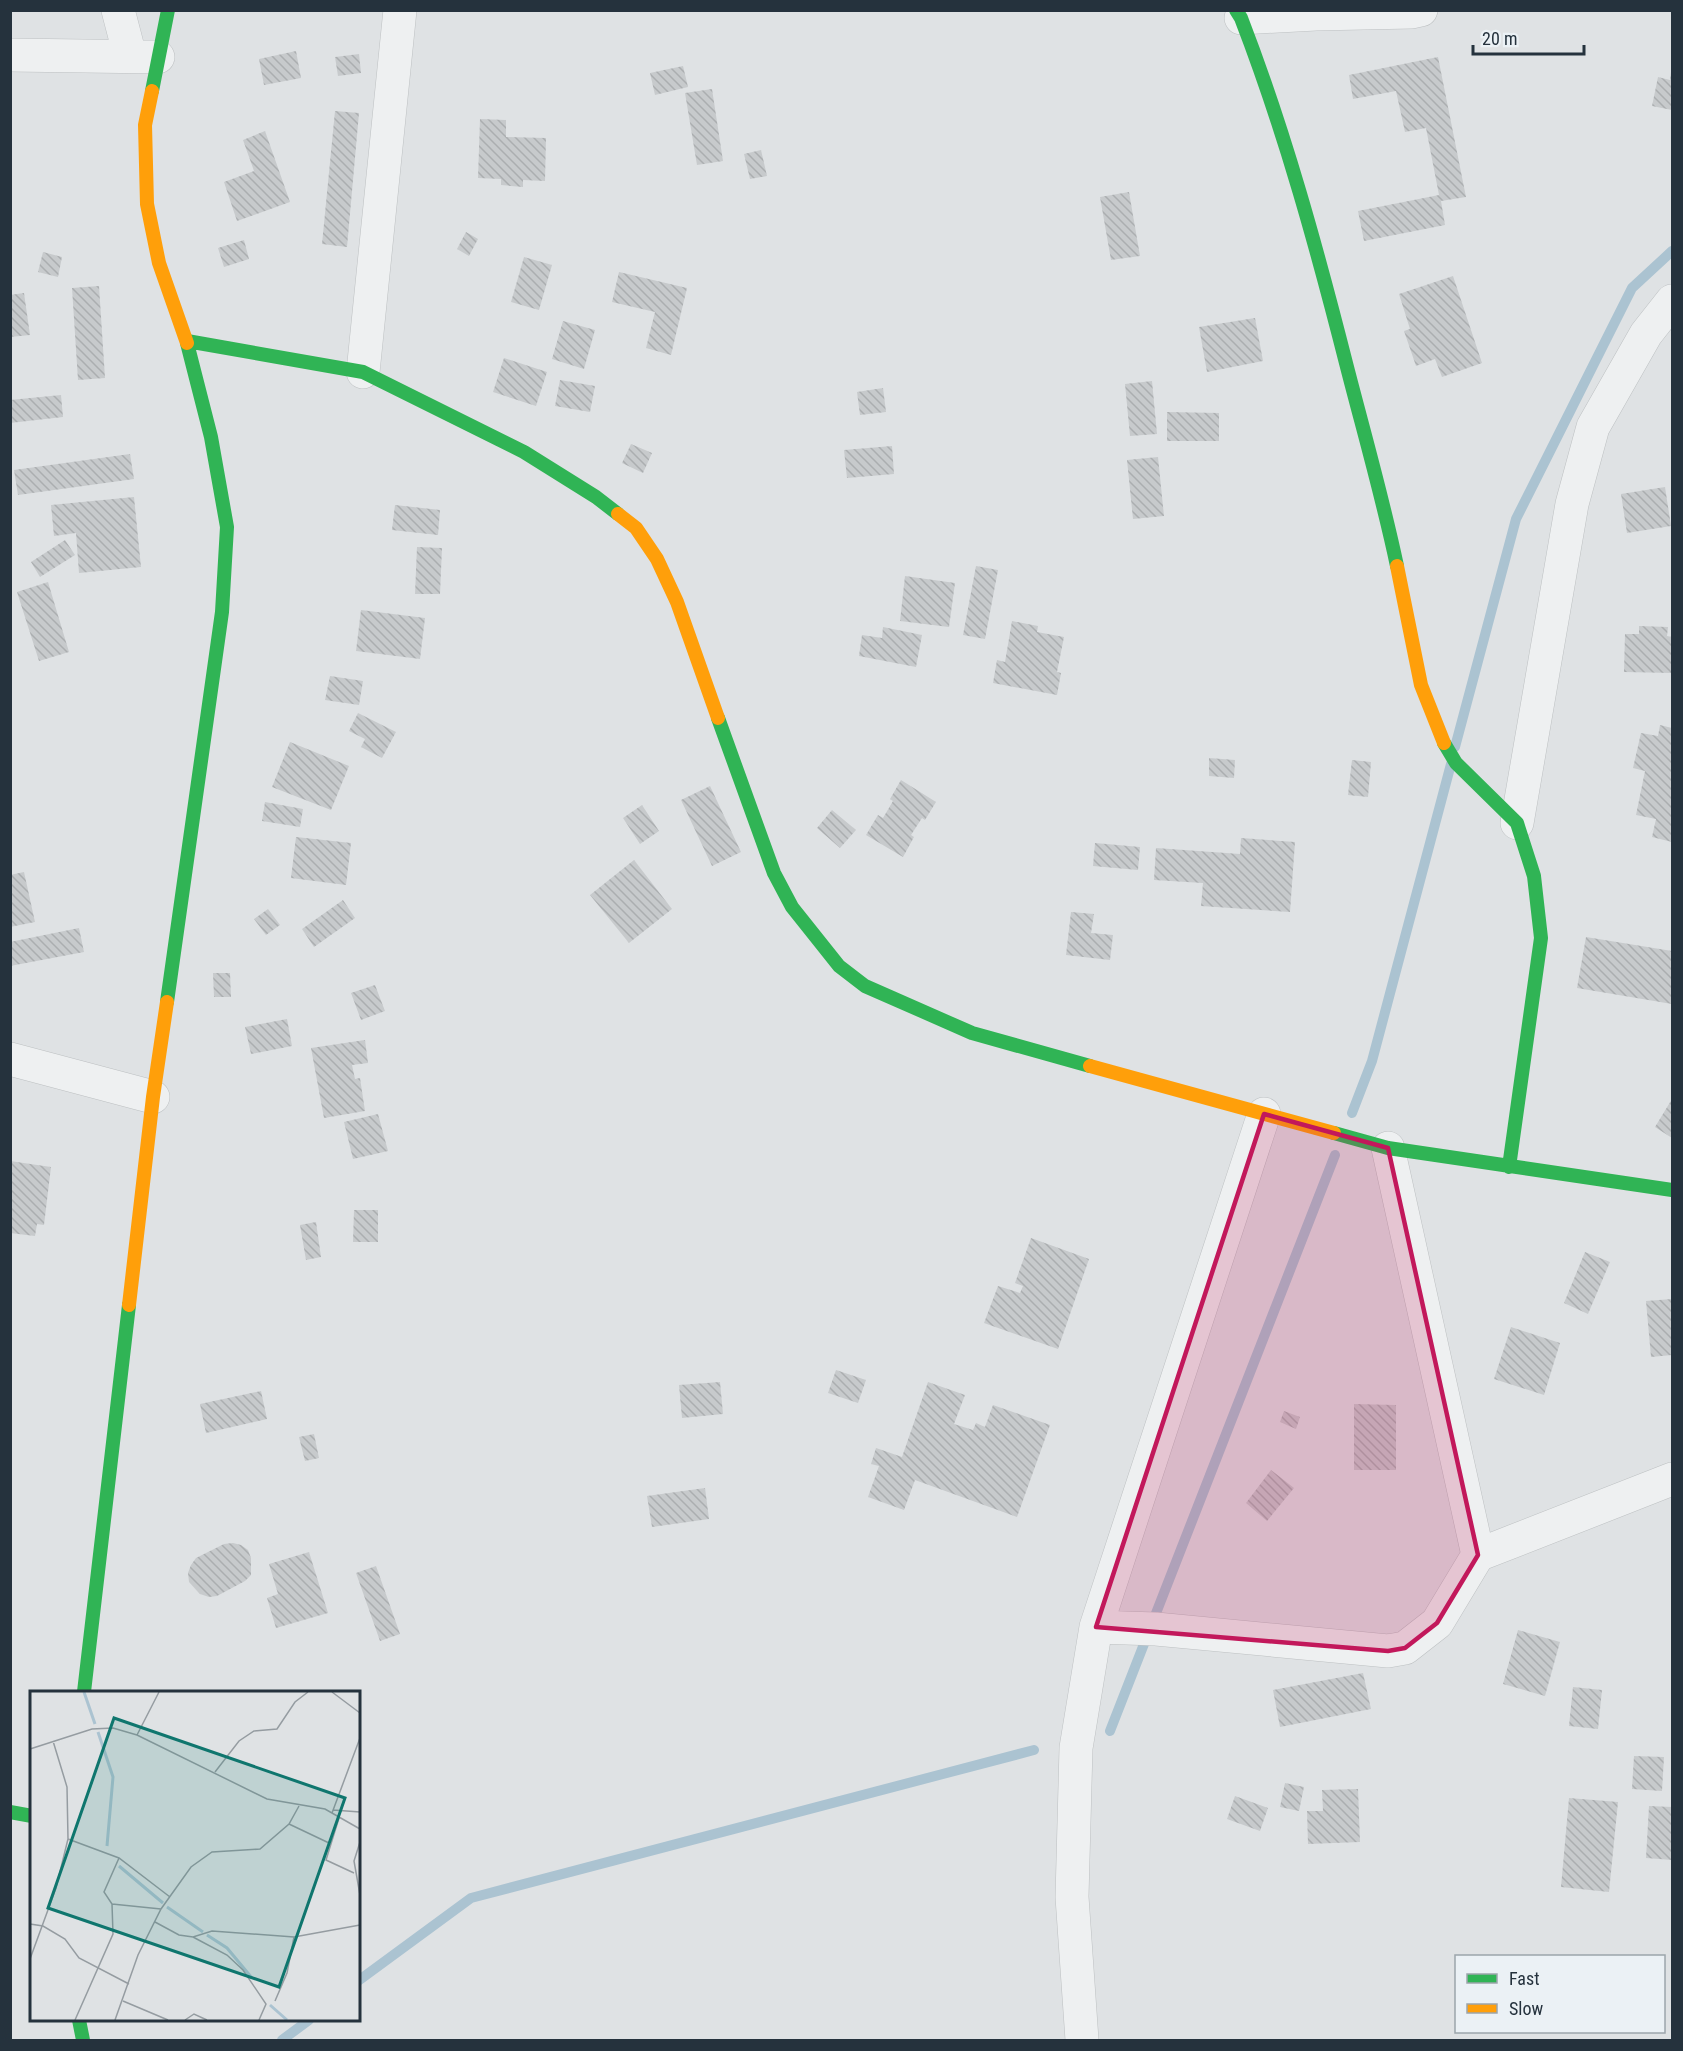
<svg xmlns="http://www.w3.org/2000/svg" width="1683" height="2051" font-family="'Roboto Condensed',sans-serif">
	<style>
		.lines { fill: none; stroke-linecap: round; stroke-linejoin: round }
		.stream { stroke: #abc3d1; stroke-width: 10 }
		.building { fill: url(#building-back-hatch) }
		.street-casing { stroke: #bdc0c2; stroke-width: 34 }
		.street { stroke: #eef0f1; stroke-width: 33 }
		.fast { stroke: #30b455; stroke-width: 14 }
		.slow { stroke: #ff9f0a; stroke-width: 14 }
		.marked { fill: #c2185b; fill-opacity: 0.2; stroke: #c2185b; stroke-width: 4.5; stroke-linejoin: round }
		.inset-river { fill: none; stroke: #abc3d1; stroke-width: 3 }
		.inset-road { fill: none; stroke: #959ca1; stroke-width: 1.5 }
		.view { fill: #0f766e; fill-opacity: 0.15; stroke: #0f766e; stroke-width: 3 }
		.inset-edge { fill: none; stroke: #25323d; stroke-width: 3 }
	</style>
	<defs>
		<pattern id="building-back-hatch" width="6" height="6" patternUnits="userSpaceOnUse" patternTransform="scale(1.5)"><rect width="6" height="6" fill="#c7cacc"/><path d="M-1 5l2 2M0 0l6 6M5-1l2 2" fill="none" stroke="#abaeb0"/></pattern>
	</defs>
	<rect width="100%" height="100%" fill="#dfe2e4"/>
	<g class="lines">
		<path class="stream" d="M1455,747l61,-228 116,-231 40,-37
			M1352,1113l20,-52 79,-297
			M1110,1731l225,-576
			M358,1981l113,-83 563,-148
			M282,2040l27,-20"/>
	</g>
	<path class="building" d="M296,51l5,27 -37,7 -5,-26z
		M359,54l2,19 -23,3 -3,-19z
		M1438,57l28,140 -25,4 4,24 -81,16 -6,-30 81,-16 -13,-67 -21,4 -9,-41 -43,8 -4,-24z
		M683,66l5,21 -33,8 -5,-22z
		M1671,72l1,38 -20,-4 6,-29 12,3z
		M712,89l11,72 -26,4 -12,-72z
		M335,111l24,2 -12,134 -25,-3z
		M480,119l26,1v17l40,1 -1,43 -22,-1v7l-22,-2v-6l-23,-1z
		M265,131l25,71 -53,19 -13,-39 30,-11 -11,-31z
		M761,150l6,26 -17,3 -6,-25z
		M1129,192l11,64 -29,4 -11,-63z
		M466,232l12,7 -9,17 -12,-7z
		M244,240l5,19 -25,8 -6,-19z
		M43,252l19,5 -4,20 -20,-5z
		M524,257l28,8 -13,45 -28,-8z
		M619,272l68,16 -16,67 -25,-7 9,-36 -43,-10z
		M1453,276l29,87 -40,14 -7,-18 -19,7 -12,-35 6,-2 -11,-35z
		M99,286l6,92 -27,2 -6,-92z
		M24,293l6,42 -20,2v-42z
		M1255,318l8,43 -56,11 -8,-45z
		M563,321l32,9 -11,39 -32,-10z
		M504,358l43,14 -11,34 -43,-14z
		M560,380l35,6 -5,26 -35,-6z
		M1152,381l5,53 -27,2 -5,-52z
		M883,388l3,24 -26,3 -3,-23z
		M61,395l2,22 -53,6v-23z
		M1167,412l52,1v28h-52z
		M631,444l21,9 -9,20 -21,-10z
		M892,446l2,28 -47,4 -3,-28z
		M130,454l4,25 -116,16 -4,-25z
		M1158,457l6,59 -31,3 -6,-59z
		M1665,487l6,39 -44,7 -6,-39z
		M134,497l7,70 -62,6 -3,-40 -22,3 -3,-31z
		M395,505l45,5 -2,25 -46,-5z
		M65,540l10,15 -35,22 -9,-15z
		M417,547l25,1 -2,46h-25z
		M976,566l22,4 -13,69 -22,-4z
		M905,576l50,7 -6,44 -49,-6z
		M48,582l21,70 -30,9 -22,-69z
		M361,610l64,8 -5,41 -64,-8z
		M1012,621l26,5 -1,6 27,5 -7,35 4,1 -4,22 -64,-12 4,-23 8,2z
		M1639,626l29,1 -1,9 5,1v36l-48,-1 1,-38h14z
		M883,627l39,8 -6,32 -57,-11 3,-21 20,3z
		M330,676l33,5 -4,24 -34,-5z
		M358,713l38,19 -14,26 -21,-11 4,-8 -16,-8z
		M1660,725l12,3v114l-20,-5 4,-18 -20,-4 9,-44 -12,-3 8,-35 17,3z
		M290,742l59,24 -18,44 -59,-23z
		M1209,758l26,2 -1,18 -25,-2z
		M1352,760l19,2 -3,35 -20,-2z
		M901,780l35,22 -11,18 -3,-2 -11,17 3,2 -11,20 -37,-22 12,-20 5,3 10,-17 -3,-2z
		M710,786l31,66 -29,14 -31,-66z
		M265,802l38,7 -3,18 -38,-6z
		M642,805l17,26 -19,13 -17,-26z
		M832,810l24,20 -16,18 -23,-20z
		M296,837l55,6 -5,42 -55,-7z
		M1241,838l54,4 -5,70 -89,-6 2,-23 -49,-3 2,-32 84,6z
		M1095,843l45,4 -2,23 -45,-4z
		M634,860l38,49 -43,34 -39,-48z
		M24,872l11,50 -25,5v-52z
		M343,900l12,18 -41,29 -12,-18z
		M268,909l12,16 -14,10 -12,-16z
		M1071,912l23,2 -3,19 22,2 -3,25 -44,-5z
		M79,928l5,24 -74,14v-24z
		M1586,937l86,14v53l-95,-16z
		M213,973h17l1,24h-17z
		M375,985l10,26 -24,9 -10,-27z
		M287,1019l5,27 -41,8 -6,-27z
		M365,1040l3,23 -16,2 3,14 5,-1 5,33 -41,7 -13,-70z
		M1672,1099v39l-17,-11z
		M378,1114l10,37 -35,8 -9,-37z
		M10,1161l41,6 -7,58 -7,-1 -2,12 -25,-3z
		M354,1210h24v32h-25z
		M316,1222l5,35 -15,3 -6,-35z
		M1031,1238l58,21 -31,90 -74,-26 14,-37 22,7 3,-7 -8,-3z
		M1585,1252l25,10 -22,52 -24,-11z
		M1672,1299v56l-21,2 -5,-56z
		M1511,1327l49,16 -16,52 -50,-16z
		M836,1370l30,10 -8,23 -30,-10z
		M720,1382l3,32 -41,4 -3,-33z
		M928,1382l37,13 -11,29 19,6 3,-7 9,4 8,-22 57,20 -33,92 -102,-37 -11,30 -36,-13 11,-31 -8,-2 5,-16 26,9z
		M261,1391l6,28 -61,14 -6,-29z
		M1354,1404l42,1v65h-42z
		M1284,1411l16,6 -4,12 -16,-7z
		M314,1434l5,24 -14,3 -6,-24z
		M1271,1470l23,18 -27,33 -21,-18z
		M705,1488l4,31 -57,8 -5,-31z
		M233,1543l8,2 7,5 3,8v17l-6,6 -28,15 -8,1 -9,-3 -11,-12 -1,-9 3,-8 5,-7 28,-14z
		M309,1552l19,61 -52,15 -9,-30 11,-4 -9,-30z
		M376,1566l24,68 -20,7 -24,-68z
		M1518,1630l42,12 -15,54 -42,-12z
		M1363,1673l8,36 -91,18 -7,-37z
		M1573,1687l29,3 -4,39 -29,-3z
		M1634,1756l30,1 -2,34 -30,-2z
		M1285,1783l19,4 -5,24 -19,-4z
		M1358,1789l2,53 -52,2 -1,-33h16l-1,-21z
		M1235,1796l33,12 -8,23 -33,-12z
		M1569,1798l49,4 -9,90 -48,-5z
		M1649,1806l23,1v53l-26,-2z"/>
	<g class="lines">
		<defs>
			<path id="street" d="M118,10l12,46
				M1241,18l75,-4 96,-2 9,-2
				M10,55l148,2
				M363,372l37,-362
				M1517,823l55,-319 21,-77 53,-93 26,-33
				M10,1059l143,38
				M1388,1148l90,407
				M1096,1627l60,2 232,22 17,-3 32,-25 41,-68 194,-76
				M1082,2040l-10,-143 4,-149 20,-121 168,-513"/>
		</defs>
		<use href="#street" class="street-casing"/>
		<use href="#street" class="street"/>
		<path class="fast" d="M1236,10l5,8c44,114 76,231 106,349 17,66 36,132 50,199
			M152,91l16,-81
			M187,341l176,31 161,80 72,45 22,17
			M718,718l56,155 18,34 47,59 26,20 107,47 118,33
			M1444,743l12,20 61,60 17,53 7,62 -32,229
			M167,1002l55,-390 5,-85 -16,-90 -24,-94
			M1334,1133l54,15 284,42
			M84,1692l45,-387
			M10,1812l22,4
			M79,2020l4,20"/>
		<path class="slow" d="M152,91l-7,34 2,79 12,59 28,80
			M618,514l18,14 21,31 20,43 41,116
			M1397,566l24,119 23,58
			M1090,1066l244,67
			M129,1305l24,-208 14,-95"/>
	</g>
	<path class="marked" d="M1264,1114l124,34 90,407 -41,68 -32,25 -17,3 -292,-24z"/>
	<g transform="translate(30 1691)">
		<rect width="330" height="330" fill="#dfe2e4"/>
		<path class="inset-river" d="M54,1l11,32M68,41l15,45 -6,69M89,175l44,37M137,216l36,25M177,244l20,13 25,30M240,314l17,15"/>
		<path class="inset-road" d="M302,1l28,21M107,44l22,-43M0,58l62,-20 21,-1 24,7 130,64 58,10 35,20M185,81l24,-31 15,-10 23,-2 18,-27 13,-10M303,119l27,2M302,122l28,-75M309,127l-13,42 28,13M259,133l40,19M38,148l51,19 51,39M330,151l-6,19 6,34M82,213l49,5M125,231l24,13 14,2 19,-6 82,6 66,-12M0,233l13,2 22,13 14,19 50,26M163,246l34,18 16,15 23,34 -7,16M0,268l26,-71 12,-49 -1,-52 -14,-46M93,310l45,19M245,310l12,-28 7,-36M45,329l38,-86 -1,-30 -8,-12 15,-34M85,329l23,-65 23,-46 30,-42 21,-15 48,-3 29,-25 10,-18M155,329l9,-6 13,6"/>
		<path class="view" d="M84,27l231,80 -66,189 -231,-79z"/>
		<rect width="330" height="330" class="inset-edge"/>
	</g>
	<rect width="1683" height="2051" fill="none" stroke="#25323d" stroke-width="24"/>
	<rect x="1455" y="1955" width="210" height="78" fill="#ebf1f5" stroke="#9ca5ab" stroke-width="1.5"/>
	<rect x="1467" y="1974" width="30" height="9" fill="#30b455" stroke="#9ca5ab" stroke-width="1.5"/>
	<text x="1509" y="1985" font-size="18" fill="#25323d">Fast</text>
	<rect x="1467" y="2004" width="30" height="9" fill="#ff9f0a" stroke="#9ca5ab" stroke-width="1.5"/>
	<text x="1509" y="2015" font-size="18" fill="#25323d">Slow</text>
	<path d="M1473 45v9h111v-9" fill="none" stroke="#25323d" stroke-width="3"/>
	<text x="1482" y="45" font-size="18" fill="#25323d" stroke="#ebf1f5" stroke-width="4.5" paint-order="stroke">20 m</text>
</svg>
